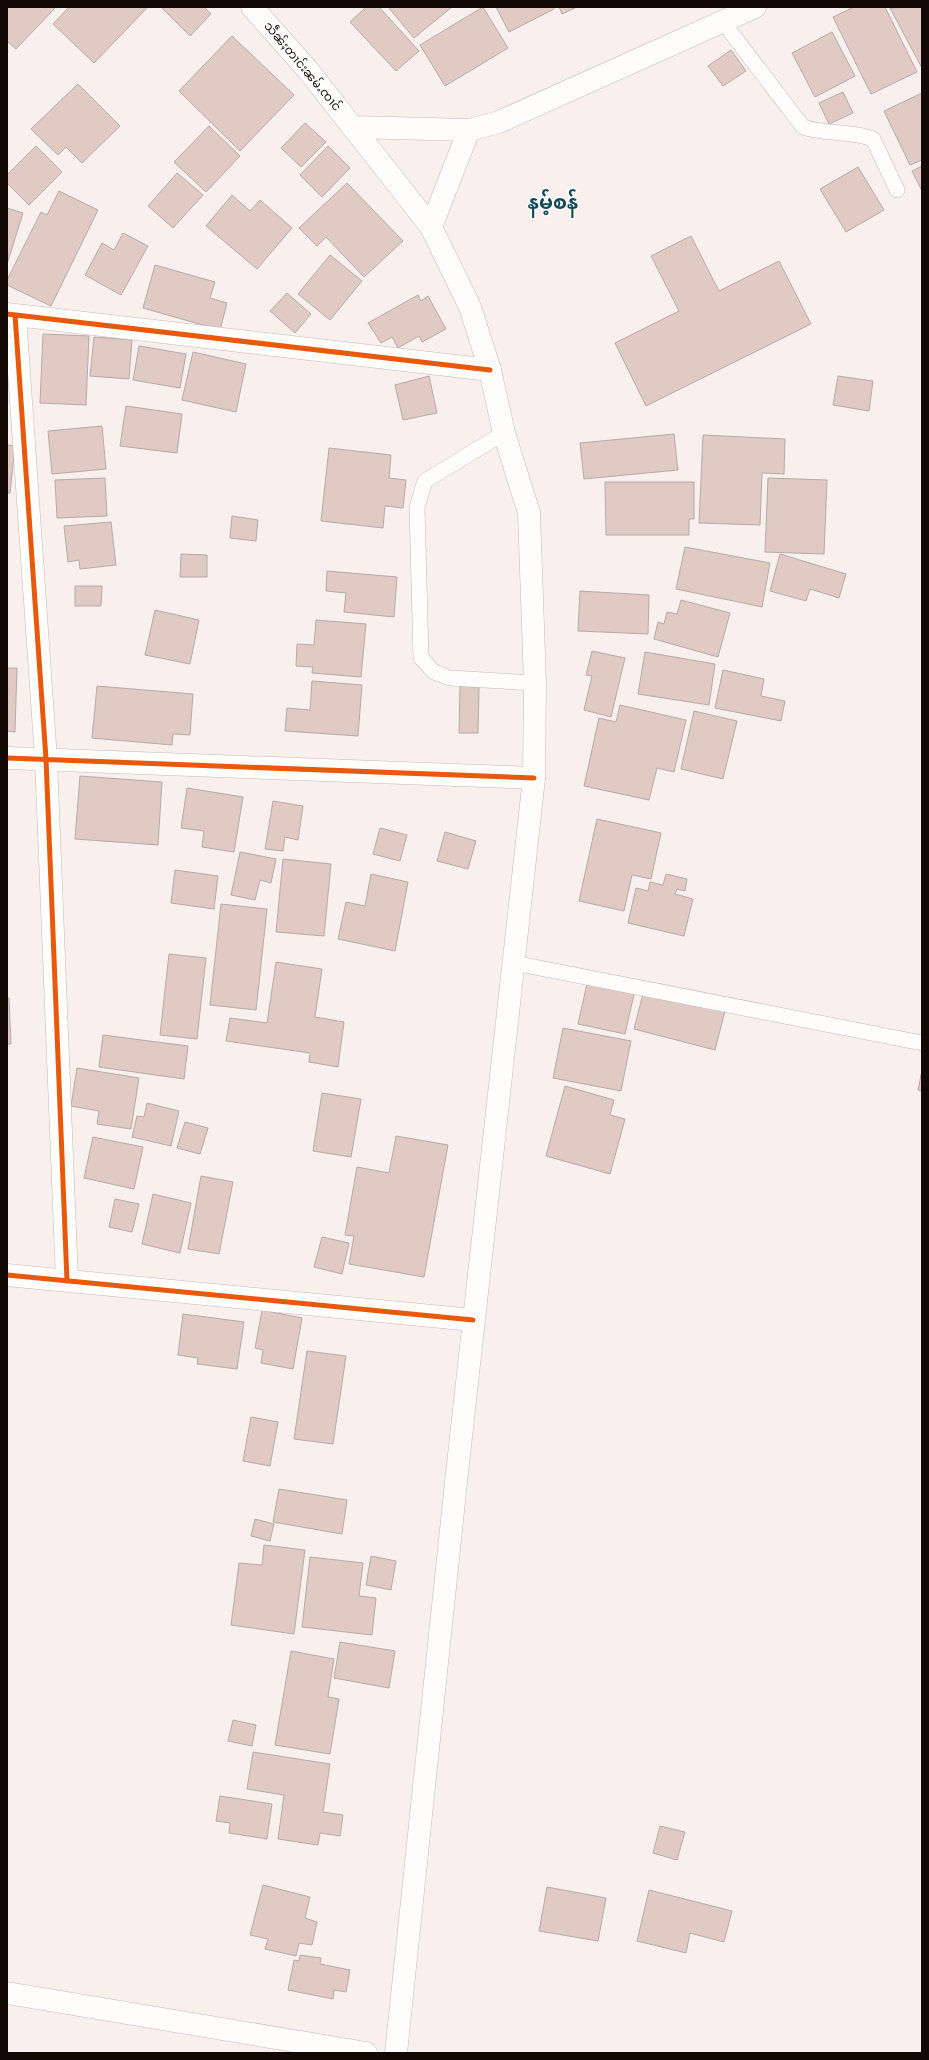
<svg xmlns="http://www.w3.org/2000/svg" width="929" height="2060" font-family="'Open Sans','Noto Sans Myanmar',sans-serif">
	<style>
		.building { fill: #e1cac4; stroke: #b4aaa7 }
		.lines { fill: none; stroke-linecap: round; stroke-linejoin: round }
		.service-casing { stroke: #c4b9b6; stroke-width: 16 }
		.minor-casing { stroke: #c4b9b6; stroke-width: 23 }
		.primary-casing { stroke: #c4b9b6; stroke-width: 23 }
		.trunk-casing { stroke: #c4b9b6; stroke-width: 23 }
		.service { stroke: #fefdfc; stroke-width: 15 }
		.minor { stroke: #fefdfc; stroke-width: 22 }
		.primary { stroke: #fefdfc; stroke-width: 22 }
		.trunk { stroke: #fefdfc; stroke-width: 22 }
		.cycleway-casing { stroke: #fff; stroke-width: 8 }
		.cycleway { stroke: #e8590c; stroke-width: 5 }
		.labels { text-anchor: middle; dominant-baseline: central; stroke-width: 3; stroke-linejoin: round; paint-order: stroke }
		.street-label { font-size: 12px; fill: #140805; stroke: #fff }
		.town-label { font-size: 20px; font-weight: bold; fill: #124b58; stroke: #fff }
	</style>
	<rect width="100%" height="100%" fill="#f9f0ee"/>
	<path class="building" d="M7,7h49l-40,42 -9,-8z
		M69,7h79l-54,56 -41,-39z
		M161,7h43l7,7 -21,22z
		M366,7h13l40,44 -23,20 -46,-49z
		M388,7h64l-38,31z
		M483,7l25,41 -63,38 -25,-41z
		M496,7h57l1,2 -45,23z
		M559,7h18l-15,7z
		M854,7h31l32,65 -46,22 -38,-77z
		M922,7v61l-32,-60z
		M832,32l23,44 -40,21 -23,-44z
		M232,36l62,59 -54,56 -61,-60z
		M731,50l15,21 -23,15 -15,-20z
		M78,84l42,42 -38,37 -16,-16 -8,8 -27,-26z
		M843,92l10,21 -24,11 -10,-21z
		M922,93v67l-12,5 -26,-54z
		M305,123l21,19 -25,25 -20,-19z
		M209,126l31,30 -34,36 -32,-30z
		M36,146l26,26 -33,33 -22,-22v-8z
		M328,146l22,22 -28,29 -22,-22z
		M922,166v25l-10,-20z
		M858,167l26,43 -38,22 -26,-43z
		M177,173l26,22 -30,33 -25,-22z
		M347,183l56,58 -39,36 -38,-40 -9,9 -18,-18z
		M59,191l39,19 -47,96 -44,-21v-5l34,-68 6,3z
		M232,195l18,16 10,-11 32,28 -35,41 -51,-43z
		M7,208l16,5 -16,51z
		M123,233l25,13 -27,49 -36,-20 17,-32 12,7z
		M691,236l28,55 60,-30 32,63 -165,82 -31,-63 64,-32 -28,-55z
		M330,255l32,26 -32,39 -32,-26z
		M155,265l60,17 -5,16 17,5 -7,27 -77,-22z
		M287,293l24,21 -16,19 -25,-22z
		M418,295l3,6 7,-5 18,33 -24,13 -3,-6 -21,12 -6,-11 -11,6 -13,-20z
		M43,334l46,2 -3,69 -46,-2z
		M94,337l38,3 -3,39 -39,-3z
		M139,346l47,8 -6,34 -47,-8z
		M193,352l53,12 -10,48 -54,-12z
		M429,376l8,37 -34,7 -8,-35z
		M838,376l35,5 -4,30 -36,-6z
		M126,406l56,8 -5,39 -57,-7z
		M102,426l4,43 -54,5 -4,-43z
		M674,434l4,36 -94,9 -4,-36z
		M703,435l82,4 -1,35 -22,-1 -2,52 -61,-2z
		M7,445l8,1 -5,47h-3z
		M329,448l62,7 -2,23 17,2 -3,28 -18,-2 -2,22 -62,-7z
		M105,478l2,38 -50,2 -2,-38z
		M768,478l59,2 -3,74 -59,-2z
		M605,482h89v37h-5v16h-83z
		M232,516l26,4 -2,21 -26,-3z
		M111,522l5,43 -36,4 -1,-9 -11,2 -4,-36z
		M685,547l85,16 -8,44 -86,-18z
		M181,554l26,1v22h-27z
		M780,554l66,20 -7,24 -29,-9 -4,12 -36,-10z
		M327,571l70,6 -3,40 -50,-5 2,-19 -20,-2z
		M75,586h27l-1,20h-26z
		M580,591l69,4 -1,39 -70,-3z
		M681,600l49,13 -12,44 -64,-18 4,-17 6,2 3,-12 10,2z
		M155,610l44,10 -9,44 -45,-9z
		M316,620l50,4 -5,53 -49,-4 1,-6 -17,-1 1,-22 17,1z
		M592,651l33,7 -14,59 -27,-7 8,-34 -6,-1z
		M645,652l70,12 -6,41 -71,-11z
		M7,668h10l-2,64 -8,-1z
		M723,670l41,9 -3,17 24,5 -4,20 -66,-13z
		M312,681l50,4 -4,51 -73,-5 2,-23 23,2z
		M97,686l96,8 -3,41 -17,-1 -1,11 -80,-7z
		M460,686l19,1 -1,46h-19z
		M620,705l66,15 -12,52 -17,-4 -8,32 -65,-14 15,-68 17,4z
		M694,711l43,10 -14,58 -42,-10z
		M80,776l82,6 -4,63 -83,-6z
		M187,788l56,9 -9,55 -32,-5 2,-16 -23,-3z
		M273,801l30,5 -5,34 -13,-3 -2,14 -18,-2z
		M597,819l64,14 -10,46 -19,-4 -8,36 -45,-10z
		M380,828l27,7 -7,26 -27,-7z
		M445,832l31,9 -8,28 -31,-8z
		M240,852l36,7 -5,24 -11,-3 -5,20 -24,-5z
		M283,859l48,5 -7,72 -48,-4z
		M175,870l43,6 -4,33 -43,-6z
		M371,874l37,8 -13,69 -57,-12 8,-37 19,4z
		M666,874l21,5 -2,12 -8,-2 -2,5 18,5 -9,37 -56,-13 8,-35 12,3 2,-9 13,3z
		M221,904l46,5 -11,101 -46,-5z
		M169,954l37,4 -9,81 -37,-4z
		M276,962l46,7 -7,48 29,5 -6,45 -29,-5 1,-9 -84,-12 4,-23 37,5z
		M588,979l47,11 -10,44 -47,-10z
		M644,990l81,21 -10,39 -81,-21z
		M7,998h2l2,46h-4z
		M563,1028l68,13 -10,50 -68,-13z
		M103,1035l85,11 -4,33 -85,-12z
		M77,1068l62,10 -8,51 -34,-5 2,-13 -28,-5z
		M922,1070v21l-4,-1z
		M565,1086l49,14 -4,15 15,4 -15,55 -64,-18z
		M322,1093l39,6 -10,58 -38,-6z
		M147,1103l32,8 -8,35 -39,-9 5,-21 7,1z
		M185,1122l23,6 -8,26 -23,-6z
		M396,1136l52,9 -24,132 -75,-13 5,-28 -9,-1 12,-68 32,6z
		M93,1137l50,10 -9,42 -50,-11z
		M201,1176l32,6 -14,72 -31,-5z
		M153,1194l38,9 -11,50 -38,-9z
		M115,1199l24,5 -7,28 -23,-5z
		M322,1237l27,6 -7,31 -28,-7z
		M262,1310l40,8 -9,51 -32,-6 2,-13 -8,-2z
		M183,1314l61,8 -7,47 -40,-5 1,-6 -20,-3z
		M307,1351l39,5 -13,88 -39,-5z
		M251,1417l27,5 -8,44 -27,-5z
		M279,1489l68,11 -5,34 -69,-12z
		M255,1519l19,5 -4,17 -19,-5z
		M264,1545l41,5 -11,84 -63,-9 8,-62 23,2z
		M371,1556l25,5 -5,29 -25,-5z
		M310,1557l53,6 -4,33 17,2 -4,37 -70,-8z
		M340,1642l55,9 -6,37 -55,-10z
		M291,1651l43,8 -6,38 11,2 -9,55 -55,-9z
		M233,1720l23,5 -4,21 -24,-5z
		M253,1752l77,12 -7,48 20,3 -3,21 -20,-3 -2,12 -40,-6 6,-44 -37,-6z
		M220,1796l52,8 -5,35 -38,-6 1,-10 -14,-2z
		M660,1826l25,6 -8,28 -24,-7z
		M263,1885l47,12 -5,21 12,4 -5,23 -13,-2 -3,13 -31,-7 3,-10 -18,-4z
		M547,1887l59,11 -8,43 -59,-10z
		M649,1890l83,21 -8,31 -34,-9 -4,20 -49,-12z
		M300,1955l21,3 -1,6 30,6 -4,22 -12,-2 -1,9 -45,-9 6,-30 5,1z"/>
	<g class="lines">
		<defs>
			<path id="service" d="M723,22l80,105c22,8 48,3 70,12l24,51
				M504,433l-79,48 -8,26 4,151 13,14 16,6 85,5
				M514,963l408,80"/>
			<path id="minor" d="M7,314l483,56
				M15,315l31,444 21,522
				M7,758l527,20
				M7,1275l466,45
				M7,1993l359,60"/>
			<path id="primary" d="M431,227l38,-97"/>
			<path id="trunk" d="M252,7l55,62 124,158 39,80 20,63 14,63 25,80 6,170 -1,95 -77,695 -61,580
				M353,127l116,3 30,-8 256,-115"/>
		</defs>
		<use href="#service" class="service-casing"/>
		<use href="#minor" class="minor-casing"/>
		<use href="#primary" class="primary-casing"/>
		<use href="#trunk" class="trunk-casing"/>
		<use href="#service" class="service"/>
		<use href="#minor" class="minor"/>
		<use href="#primary" class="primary"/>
		<use href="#trunk" class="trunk"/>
		<defs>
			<path id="cycleway" d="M7,314l483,56
				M15,315l31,444 21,522
				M7,758l527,20
				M7,1275l466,45"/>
		</defs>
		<use href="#cycleway" class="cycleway-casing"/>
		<use href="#cycleway" class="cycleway"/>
	</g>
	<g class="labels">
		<g class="street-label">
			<text transform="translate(303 66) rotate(50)">သဵၼ်ႈတၢင်းၼမ်ႉၸၢင်</text>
		</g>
		<g class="town-label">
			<text x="553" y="201">နမ့်စန်</text>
		</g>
	</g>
	<rect width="929" height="2060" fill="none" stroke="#140805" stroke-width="16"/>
</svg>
